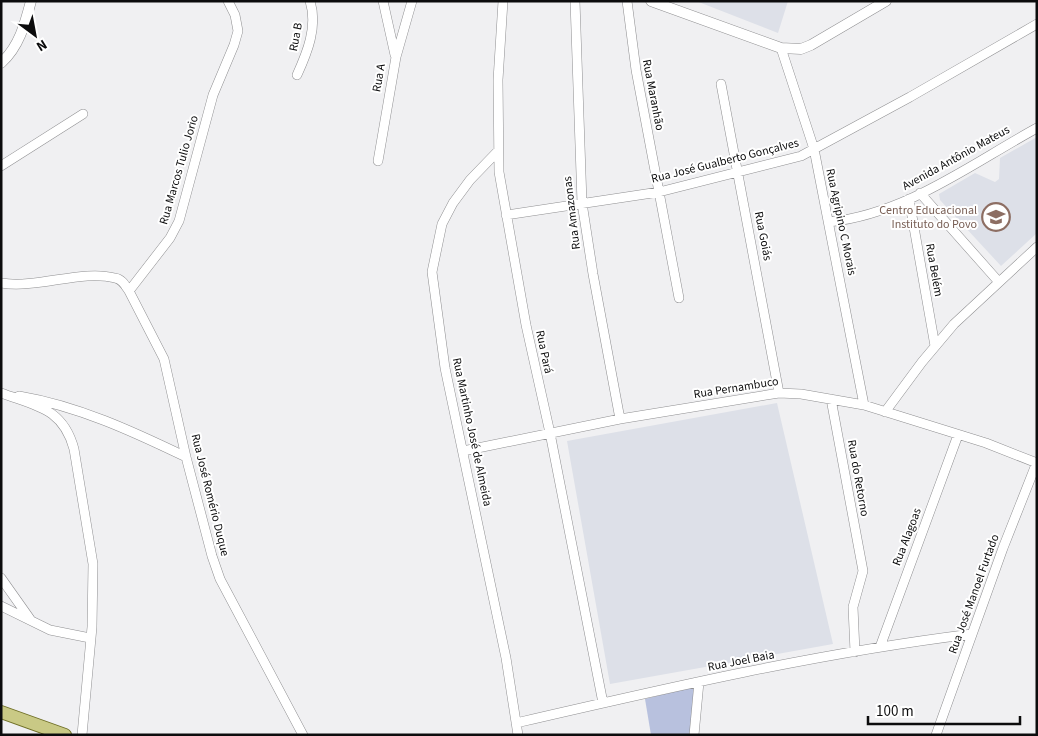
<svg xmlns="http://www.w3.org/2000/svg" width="1038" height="736" font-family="'Source Sans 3',sans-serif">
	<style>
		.built { fill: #dde0e8 }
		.green { fill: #b8c1de }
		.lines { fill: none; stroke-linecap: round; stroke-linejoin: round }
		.minor-casing { stroke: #8f8f91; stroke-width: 10 }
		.tertiary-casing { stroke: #8f8f91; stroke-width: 11 }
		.primary-casing { stroke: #6f6f26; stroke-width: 14 }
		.minor { stroke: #fff; stroke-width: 9 }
		.tertiary { stroke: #fff; stroke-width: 10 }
		.primary { stroke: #c9c985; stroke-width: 12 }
		.labels { text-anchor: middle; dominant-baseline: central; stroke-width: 4; stroke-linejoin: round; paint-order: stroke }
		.street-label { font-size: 12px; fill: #0c0c0d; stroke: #fff }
		.education-label { font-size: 12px; fill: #785e54; stroke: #fff; text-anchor: end }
	</style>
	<rect width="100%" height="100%" fill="#f0f0f2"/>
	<path class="built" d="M696,1h92l-10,32z
		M1037,137v96l-36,33 -61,-66 -1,-6 36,-21 20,9 4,-3 1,-21z
		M777,403l56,241 -223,40 -43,-243z"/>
	<path class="green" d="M696,686l-6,49h-39l-6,-36z"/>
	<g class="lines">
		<defs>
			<path id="minor" d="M383,1l12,54
				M503,1l-5,79 1,92 27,153 24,108 53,270
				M575,1l7,202 11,71 27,145
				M627,1l9,69 43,228
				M781,48l33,101 50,256
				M297,75c10,-22 21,-48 13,-74
				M721,84l58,309
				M498,151l-28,29 -17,23 -11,21 -10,48 13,96 61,290 12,77
				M378,161l18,-104 16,-56
				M1,166l82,-52
				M920,193l78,88
				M909,199l26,147
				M506,215l153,-23 142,-36 109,-59 127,-73
				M829,222c77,-8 142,-58 208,-94
				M1,283c37,6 81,-14 114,-5 7,1 10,7 14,13l35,68 22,98 26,99 8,23 83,156
				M129,291l41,-53 9,-17 34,-126 21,-50 4,-14 -3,-16 -7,-14
				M1,393c35,13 62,15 73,56l19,115 -1,63 -10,108
				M19,396c59,10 113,35 167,61
				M831,399l32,172 -10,36 2,45
				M885,412l37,-50 32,-38 83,-77
				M463,451l157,-32 159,-26 22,1 63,11 122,38 51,20
				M1,578l29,41
				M1,606l49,24 40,8
				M880,647l78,-212
				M516,723c151,-35 302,-70 456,-89
				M694,735l5,-53
				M936,735l67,-187 34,-86"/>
			<path id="tertiary" d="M651,1l130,47 20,1 10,-4 75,-44
				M1,63c18,-16 24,-39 30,-62"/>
			<path id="primary" d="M1,712l64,23"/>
		</defs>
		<use href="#minor" class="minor-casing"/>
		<use href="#tertiary" class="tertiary-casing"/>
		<use href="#primary" class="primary-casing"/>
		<use href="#minor" class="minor"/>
		<use href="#tertiary" class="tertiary"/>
		<use href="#primary" class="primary"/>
	</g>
	<defs>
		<symbol id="school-ring" viewBox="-11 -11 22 22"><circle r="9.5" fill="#fff" stroke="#8d6e63" stroke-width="1.5"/><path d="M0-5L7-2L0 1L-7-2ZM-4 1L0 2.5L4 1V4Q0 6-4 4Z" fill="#8d6e63"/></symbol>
	</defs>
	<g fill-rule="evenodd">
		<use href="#school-ring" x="980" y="201" width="32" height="32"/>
	</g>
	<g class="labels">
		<g class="street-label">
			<text transform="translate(296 37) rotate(-79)">Rua B</text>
			<text transform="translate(379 78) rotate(-80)">Rua A</text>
			<text transform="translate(653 95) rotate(79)">Rua Maranhão</text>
			<text transform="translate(956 158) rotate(-29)">Avenida Antônio Mateus</text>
			<text transform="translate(725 161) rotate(-14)">Rua José Gualberto Gonçalves</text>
			<text transform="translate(179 170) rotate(-74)">Rua Marcos Tulio Jorio</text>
			<text transform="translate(572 213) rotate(-97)">Rua Amazonas</text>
			<text transform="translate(841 222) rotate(78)">Rua Agripino C Morais</text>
			<text transform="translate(763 236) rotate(79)">Rua Goiás</text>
			<text transform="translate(934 270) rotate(80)">Rua Belém</text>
			<text transform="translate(544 352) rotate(78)">Rua Pará</text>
			<text transform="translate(736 388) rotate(-9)">Rua Pernambuco</text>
			<text transform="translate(472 432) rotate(78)">Rua Martinho José de Almeida</text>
			<text transform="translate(858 478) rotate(80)">Rua do Retorno</text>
			<text transform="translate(210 495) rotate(76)">Rua José Romério Duque</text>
			<text transform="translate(907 537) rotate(-69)">Rua Alagoas</text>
			<text transform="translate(974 594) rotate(-70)">Rua José Manoel Furtado</text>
			<text transform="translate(741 661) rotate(-11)">Rua Joel Baia</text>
		</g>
		<g class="education-label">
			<text x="977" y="210">Centro Educacional<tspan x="977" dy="14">Instituto do Povo</tspan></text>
		</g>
	</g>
	<rect width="1038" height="736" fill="none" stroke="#0c0c0d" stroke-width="5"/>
	<g transform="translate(35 35) rotate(148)" stroke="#ffffff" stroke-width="4" paint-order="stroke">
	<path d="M0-4L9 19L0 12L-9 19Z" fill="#0c0c0d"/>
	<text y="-8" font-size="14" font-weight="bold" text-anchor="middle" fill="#0c0c0d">N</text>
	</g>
	<path d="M868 716v8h152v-8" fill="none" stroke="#0c0c0d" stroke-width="2.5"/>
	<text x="876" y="716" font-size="15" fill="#0c0c0d" stroke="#ffffff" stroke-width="4" paint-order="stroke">100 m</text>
</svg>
